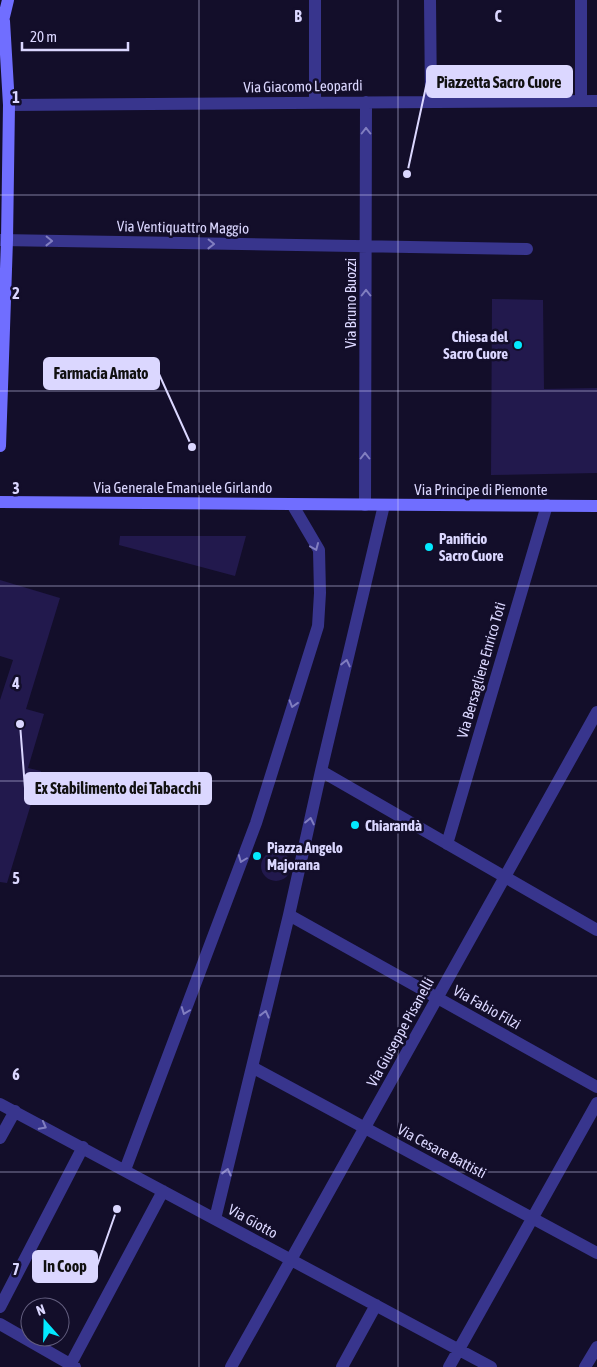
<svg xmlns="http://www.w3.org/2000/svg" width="597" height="1367" font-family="'Asap Condensed',sans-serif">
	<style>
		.building { fill: #22194d }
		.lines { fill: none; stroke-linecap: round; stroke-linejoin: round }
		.street { stroke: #38358d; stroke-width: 12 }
		.secondary { stroke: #706eff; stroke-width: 12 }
		.oneway { stroke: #817ec0 }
		.grid { fill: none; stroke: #dbd7ff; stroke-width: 1; stroke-opacity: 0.55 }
		.poi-dot { fill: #03e9ff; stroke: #130e2a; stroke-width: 2 }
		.labels { text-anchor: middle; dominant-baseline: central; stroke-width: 5; stroke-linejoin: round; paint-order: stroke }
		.street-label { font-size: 15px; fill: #dbd7ff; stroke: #130e2a }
		.poi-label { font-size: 15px; font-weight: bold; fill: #dbd7ff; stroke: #130e2a; text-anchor: start }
		.grid-label { font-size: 16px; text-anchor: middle; font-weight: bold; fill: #dbd7ff; stroke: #130e2a; stroke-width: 5; stroke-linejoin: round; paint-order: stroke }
		.leader { fill: none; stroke: #dbd7ff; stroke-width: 2 }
		.callout-dot { fill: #dbd7ff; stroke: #130e2a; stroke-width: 2 }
		.callout { fill: #dbd7ff; stroke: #dbd7ff; stroke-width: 2 }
		.callout-label { font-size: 16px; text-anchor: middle; font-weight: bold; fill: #111 }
	</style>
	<rect width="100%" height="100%" fill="#130e2a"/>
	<path class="building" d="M492,299l51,1 1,89 53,-1v85l-106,2z
		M120,536h126l-11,40 -116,-31z
		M0,580l60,18 -34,111 18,5 -16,54 13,3 -34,112 -7,-1v-182l13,-40 -13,-4z
		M261 866a15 15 0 1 1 30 0a15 15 0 1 1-30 0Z"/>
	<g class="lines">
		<path class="street" d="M315,0v103
			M430,0l1,102
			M581,0v101
			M9,105l588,-4
			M0,240l527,9
			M365,505l1,-403
			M321,771l276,159
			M447,844l100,-339
			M289,915l308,172
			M252,1067l345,186
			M0,1104l491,263
			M0,1138l15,-27
			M125,1170l131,-347 62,-197 2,-33 -1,-43 -27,-46
			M215,1219l74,-304 32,-144 63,-266
			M0,1307l83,-160
			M0,1324l75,43
			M69,1367l94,-176
			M231,1367l366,-655
			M342,1367l34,-62
			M449,1367l148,-264
			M585,1367l12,-20"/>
		<path class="secondary" d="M1,29l7,-29
			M0,446l7,-206 2,-135 -5,-84
			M0,502l597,4"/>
	</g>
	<defs><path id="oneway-chevron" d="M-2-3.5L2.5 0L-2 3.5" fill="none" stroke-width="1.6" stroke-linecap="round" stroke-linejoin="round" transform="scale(1.25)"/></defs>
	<g class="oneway">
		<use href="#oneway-chevron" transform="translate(366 131) rotate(-90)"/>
		<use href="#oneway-chevron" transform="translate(49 241) rotate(1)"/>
		<use href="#oneway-chevron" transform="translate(211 244) rotate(1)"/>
		<use href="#oneway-chevron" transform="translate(366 293) rotate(-90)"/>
		<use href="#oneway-chevron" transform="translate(365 456) rotate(-90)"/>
		<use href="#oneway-chevron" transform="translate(315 547) rotate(67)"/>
		<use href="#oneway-chevron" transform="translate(346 663) rotate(-77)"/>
		<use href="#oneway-chevron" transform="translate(293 704) rotate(107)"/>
		<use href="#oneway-chevron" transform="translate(310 821) rotate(-78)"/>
		<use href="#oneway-chevron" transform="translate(242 859) rotate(111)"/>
		<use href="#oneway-chevron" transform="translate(185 1011) rotate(111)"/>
		<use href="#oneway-chevron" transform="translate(265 1014) rotate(-76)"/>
		<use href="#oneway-chevron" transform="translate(43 1126) rotate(28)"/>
		<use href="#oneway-chevron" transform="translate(227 1172) rotate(-76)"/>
	</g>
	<path class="grid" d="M199,0v1367M398,0v1367M0,195h597M0,391h597M0,586h597M0,781h597M0,976h597M0,1172h597"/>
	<g class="poi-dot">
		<circle cx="518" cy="345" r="5"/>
		<circle cx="429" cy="547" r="5"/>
		<circle cx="355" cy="825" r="5"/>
		<circle cx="257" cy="856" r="5"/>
	</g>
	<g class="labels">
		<g class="street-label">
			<text transform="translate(303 86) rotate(-1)">Via Giacomo Leopardi</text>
			<text transform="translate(183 227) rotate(1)">Via Ventiquattro Maggio</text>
			<text transform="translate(350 303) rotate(-90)">Via Bruno Buozzi</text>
			<text x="183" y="487">Via Generale Emanuele Girlando</text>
			<text x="481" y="489">Via Principe di Piemonte</text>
			<text transform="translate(481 670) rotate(-74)">Via Bersagliere Enrico Toti</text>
			<text transform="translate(487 1007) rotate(29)">Via Fabio Filzi</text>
			<text transform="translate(400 1032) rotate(-61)">Via Giuseppe Pisanelli</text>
			<text transform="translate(442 1151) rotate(28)">Via Cesare Battisti</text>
			<text transform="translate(253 1221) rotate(29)">Via Giotto</text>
		</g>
		<g class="poi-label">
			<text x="508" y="336" text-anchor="end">Chiesa del<tspan x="508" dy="17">Sacro Cuore</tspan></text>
			<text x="439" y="538">Panificio<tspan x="439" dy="17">Sacro Cuore</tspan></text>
			<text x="365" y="825">Chiarandà</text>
			<text x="267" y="847">Piazza Angelo<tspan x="267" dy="17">Majorana</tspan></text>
		</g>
	</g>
	<g class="grid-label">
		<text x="298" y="22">B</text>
		<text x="498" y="22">C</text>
		<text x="16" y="103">1</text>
		<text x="16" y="299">2</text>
		<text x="16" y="494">3</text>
		<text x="16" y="689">4</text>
		<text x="16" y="884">5</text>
		<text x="16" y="1080">6</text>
		<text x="16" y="1275">7</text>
	</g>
	<path class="leader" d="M407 174L427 82M192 447L159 374M20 724L25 788M117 1209L97 1266"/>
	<g class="callout-dot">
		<circle cx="407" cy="174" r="5"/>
		<circle cx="192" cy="447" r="5"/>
		<circle cx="20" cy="724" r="5"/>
		<circle cx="117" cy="1209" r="5"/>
	</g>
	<g class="callout">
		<rect x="427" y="66" width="145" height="31" rx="5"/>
		<rect x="44" y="358" width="115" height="31" rx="5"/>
		<rect x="25" y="773" width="186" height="31" rx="5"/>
		<rect x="33" y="1251" width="64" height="31" rx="5"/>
	</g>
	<g class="callout-label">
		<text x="499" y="88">Piazzetta Sacro Cuore</text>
		<text x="101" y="379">Farmacia Amato</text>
		<text x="118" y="794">Ex Stabilimento dei Tabacchi</text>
		<text x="65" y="1272">In Coop</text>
	</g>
	<g transform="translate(45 1322) rotate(340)"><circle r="24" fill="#130e2a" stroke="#635e7f"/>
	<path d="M0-4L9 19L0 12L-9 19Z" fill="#03e9ff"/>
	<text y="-8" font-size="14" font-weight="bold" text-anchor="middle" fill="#dbd7ff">N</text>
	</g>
	<path d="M22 42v8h106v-8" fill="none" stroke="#dbd7ff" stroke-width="2.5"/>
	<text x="30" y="42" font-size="15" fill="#dbd7ff" stroke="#130e2a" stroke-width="4" paint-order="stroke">20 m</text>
</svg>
